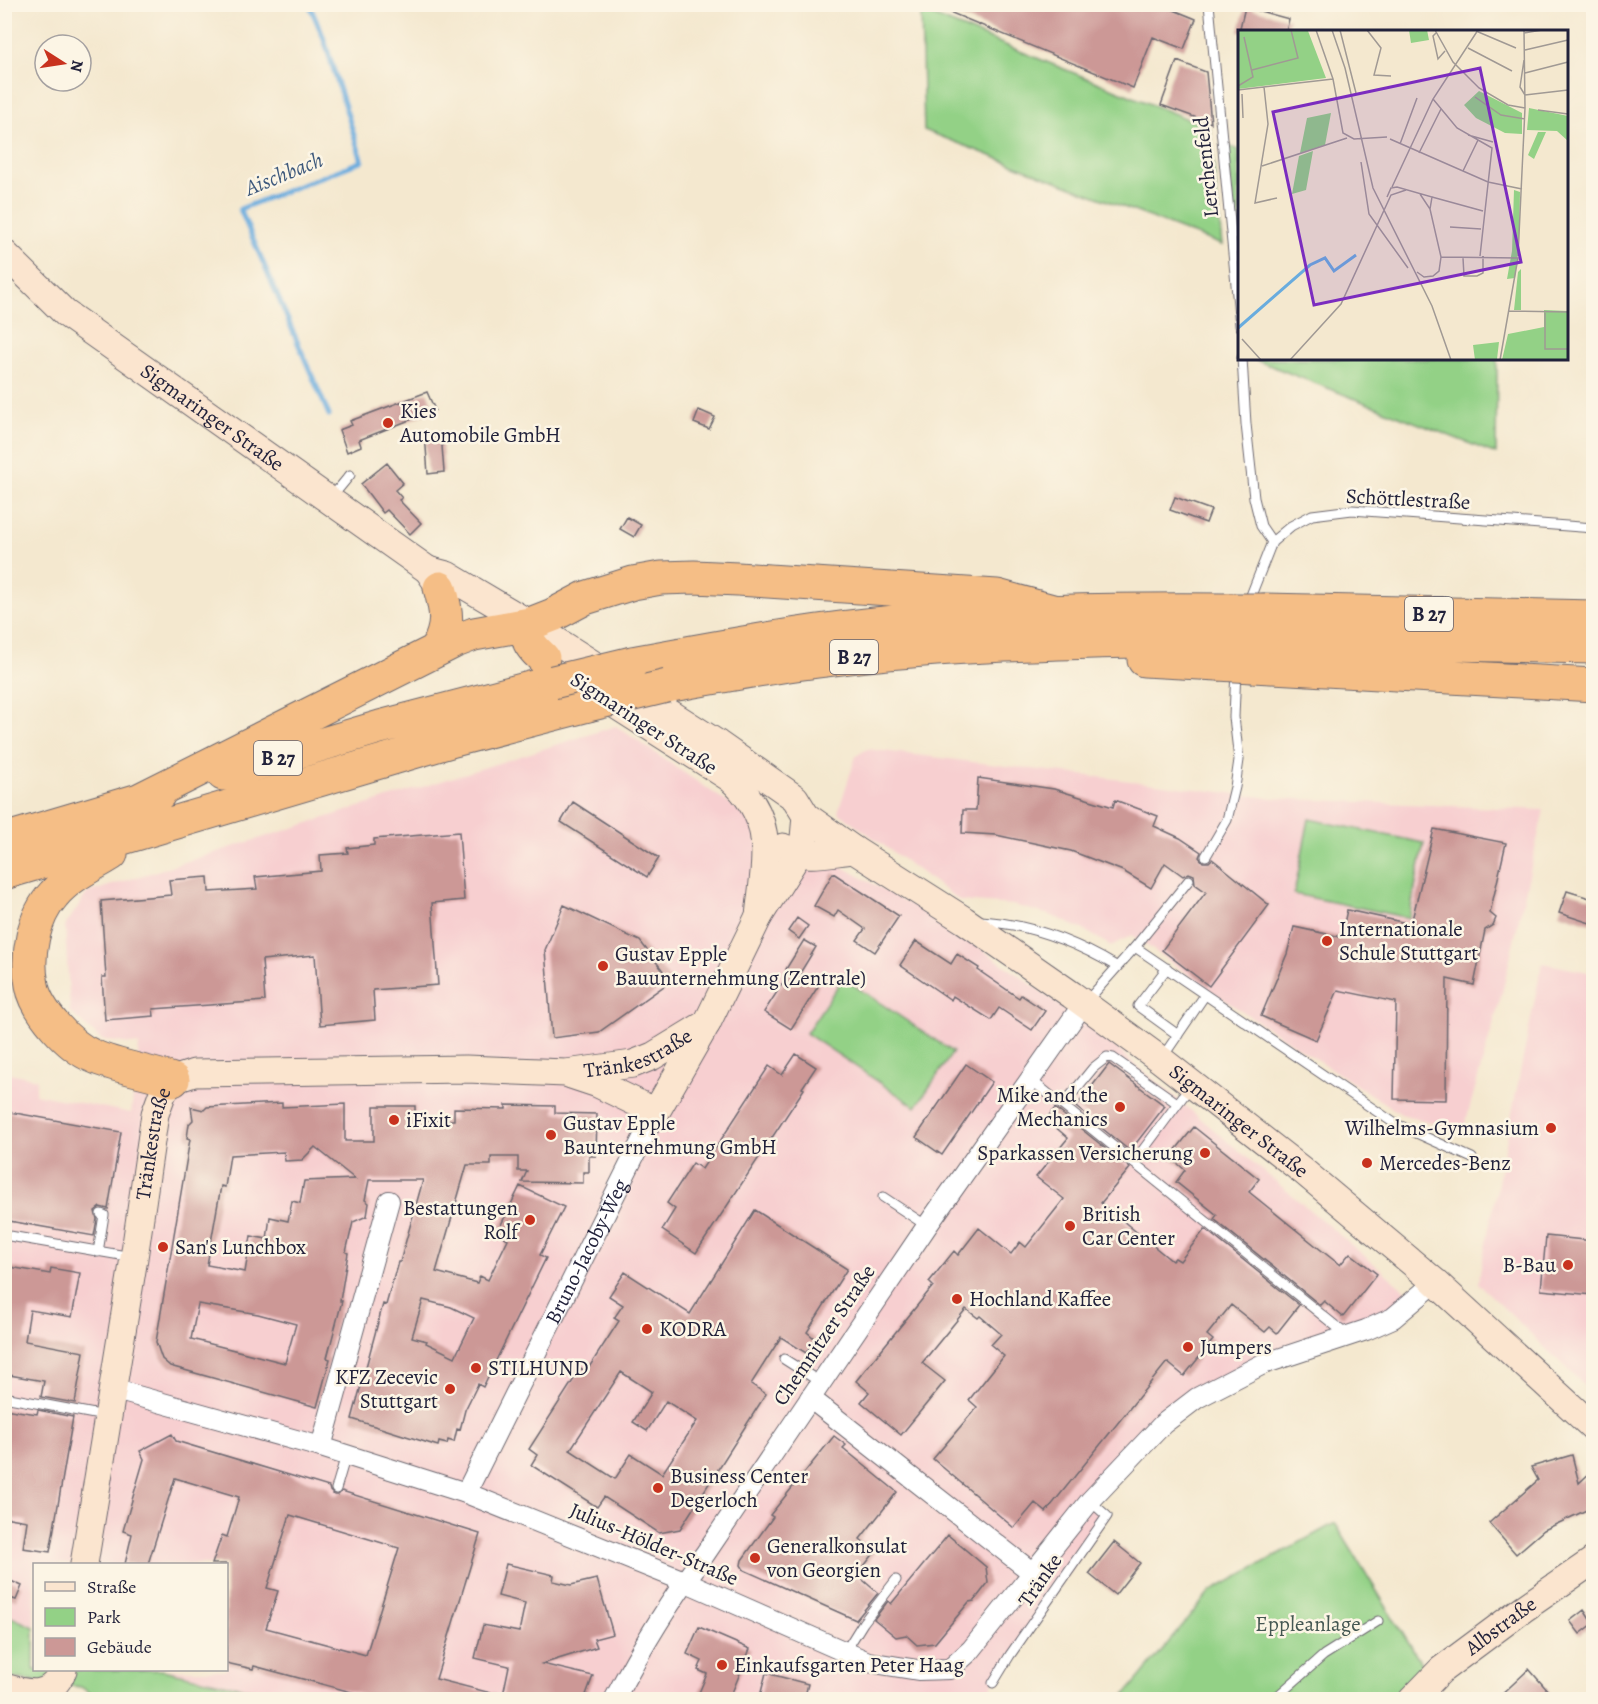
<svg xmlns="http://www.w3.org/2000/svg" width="1598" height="1704" font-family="Alegreya,serif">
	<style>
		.built { fill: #f7cfd0 }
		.green { fill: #93d186; stroke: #5a7a60; stroke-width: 1.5 }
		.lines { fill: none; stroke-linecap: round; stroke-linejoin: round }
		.stream { stroke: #69acde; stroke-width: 5 }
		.building { fill: #cc9896; fill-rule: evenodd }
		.lane-casing { stroke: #6c676f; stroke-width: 11 }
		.street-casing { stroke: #6c676f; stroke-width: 22 }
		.secondary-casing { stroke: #6c676f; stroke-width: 29 }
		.highway-casing { stroke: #6c676f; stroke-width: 35 }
		.lane { stroke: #fff; stroke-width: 9 }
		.street { stroke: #fff; stroke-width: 20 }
		.secondary { stroke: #fbe5cf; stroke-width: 27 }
		.highway { stroke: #f5be86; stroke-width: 33 }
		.highway-bridge-casing { stroke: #6c676f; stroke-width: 35; stroke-linecap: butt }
		.highway-bridge { stroke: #f5be86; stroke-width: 33 }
		.poi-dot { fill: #c8321e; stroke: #fcf5e5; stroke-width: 2 }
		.labels { text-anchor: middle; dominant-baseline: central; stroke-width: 5; stroke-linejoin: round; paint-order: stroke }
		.shield { fill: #fcf5e5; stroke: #63616e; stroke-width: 1.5 }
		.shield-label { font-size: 20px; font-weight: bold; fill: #22223b }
		.street-label { font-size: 21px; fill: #22223b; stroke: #fcf5e5 }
		.poi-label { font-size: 21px; fill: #22223b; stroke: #fcf5e5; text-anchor: start }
		.park-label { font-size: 21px; fill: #445752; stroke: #fcf5e5 }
		.water-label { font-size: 22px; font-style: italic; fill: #3e597c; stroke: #fcf5e5 }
		.inset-river { fill: none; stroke: #69acde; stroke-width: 3 }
		.inset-road { fill: none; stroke: #a09994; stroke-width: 1.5 }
		.view { fill: #7b2cbf; fill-opacity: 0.15; stroke: #7b2cbf; stroke-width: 3 }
		.inset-edge { fill: none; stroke: #22223b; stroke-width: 3 }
	</style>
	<rect width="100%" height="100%" fill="#fcf5e5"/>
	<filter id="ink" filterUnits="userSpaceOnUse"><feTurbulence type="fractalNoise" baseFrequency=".0167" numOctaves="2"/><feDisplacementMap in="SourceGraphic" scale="12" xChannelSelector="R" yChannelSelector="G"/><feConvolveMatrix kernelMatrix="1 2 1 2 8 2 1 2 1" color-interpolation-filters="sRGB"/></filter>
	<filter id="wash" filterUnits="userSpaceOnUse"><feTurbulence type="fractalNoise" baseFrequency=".008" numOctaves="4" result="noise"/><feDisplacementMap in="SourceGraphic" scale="24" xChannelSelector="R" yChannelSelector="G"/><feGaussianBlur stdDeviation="1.35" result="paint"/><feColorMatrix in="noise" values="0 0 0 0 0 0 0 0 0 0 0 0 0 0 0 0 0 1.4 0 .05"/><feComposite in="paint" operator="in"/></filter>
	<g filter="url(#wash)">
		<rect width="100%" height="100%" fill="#f4e8cf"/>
		<path class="built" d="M616,726l137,94 4,24 61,9 134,75 138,98 326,273 -219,99 -106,103 16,15 -114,167 -5,16 -697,1 -128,-30h63v-106h-192v63l-29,-13v-542l32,7 -2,15 96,19 7,-56 1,-12 -37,-5 -32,-28 -5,-86 22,-33z
			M867,749l403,49 274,12 -42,183 -39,138 -62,-17 -187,-121 -82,-58 -21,11 -27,-16 -34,-15 -37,-10 -53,-4 -122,-89 18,-56z
			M1542,963l51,10v421l-115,-111z"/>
		<path class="green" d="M921,11l289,117 12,117 -298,-115z
			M1228,146l11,4v129z
			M1253,359h244l-1,95z
			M1309,819l115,24 -15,75 -115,-24z
			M843,978l110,74 -37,55 -110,-74z
			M1335,1523l87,142 -31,34 -270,1 89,-108z
			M4,1614l30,13v43h129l128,29h-193l-17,-12 -76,-10z"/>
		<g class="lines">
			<path class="stream" d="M309,4l14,32 39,125 -122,48 89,206"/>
		</g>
		<g id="blocks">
			<path class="building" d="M930,4h229l37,15 -12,30 -31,-12 -20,51z
				M1245,7l44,12 -3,13h-47z
				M1177,61l29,11 5,51 -50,-18z
				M427,392l8,18 -76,30 2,6 -14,6 -8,-22 13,-5 -2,-4z
				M699,410l16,7 -6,12 -15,-6z
				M441,433l3,39 -16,2 -3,-40z
				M387,463l16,20 -8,7 7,8 -3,2 22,23 -11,11 -23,-24 -4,3 -22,-29z
				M1175,497l36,13 -5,13 -36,-13z
				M627,517l14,8 -7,12 -14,-8z
				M978,778l76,11 59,18 2,-7 43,16 -4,10 26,12 21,14 -2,5 4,5h6l3,-3 4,3 53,43 -60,81 -47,-36 44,-58 -11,-8 -1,-9 -5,-2 -6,3 -18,-13 -14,25 -28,-17 -52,-20 -75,-16 -34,-2 1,-23h13z
				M573,802l86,56 -12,19 -86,-55z
				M1434,829l72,14 -16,70 6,5 -3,7 -8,5 -11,55 -27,-6 -1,121 -52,-1 2,-97 -58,-12 -22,50 -55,-24 26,-62 7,-27 47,10 6,-27 64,14z
				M459,832l5,68 -32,3 6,82 -65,5 2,30 -55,5 -5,-70 -53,5 3,41 -112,8 1,7 -49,4 -3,-43h4l-5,-76 70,-6 -2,-15 39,-3 1,15 48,-3 -2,-12 66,-6 -1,-16 28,-2 -1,-5 27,-3v-6z
				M833,873l66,43 -24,36 -18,-12 8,-11 -27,-19 -4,7 -20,-11z
				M1567,891l26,8v25l-34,-11z
				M564,905l76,36 31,40 -72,51 -47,6 -7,-88z
				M797,918l11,8 -9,13 -11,-8z
				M804,940l12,7 -16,26 19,12 -28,44 -27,-17 26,-40 -4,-3z
				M916,941l35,23 6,-10 22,14 -1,2 41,28 2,-3 24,16 -13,19 -33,-22 -8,12 -38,-24 -2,4 -51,-35z
				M796,1054l20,13 -14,21 2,1 -108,164 -34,-23 13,-21 -8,-6 26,-40 9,6 67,-103 13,9z
				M966,1064l26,18 -50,73 -26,-18z
				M1109,1064l56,42 -35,45 -54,-44z
				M282,1103v4l63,-3v37h29v-35h41v14h39v-12l52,1v-4l49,1v7l42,1 -1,42h-7v16h-6v11l-61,-1 5,-11h-9v-14h-27v8h-24l-31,107 41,11 3,-7 8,4 20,-41 -11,-6 23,-47 44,21 -24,48 6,3 -63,129 -5,-3 -13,26 -5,20 -3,-1 -3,13 -6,-2 -1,4 -8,-2 -1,4 -86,-27 31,-115 3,1 12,-43h2l23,-82h-54l-4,20 4,3 -2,13 -14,6 -7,30 2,1 -8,48h2l-15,57 3,1 -13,48 -147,-41 -8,-7 -6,-17 34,-203 -3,-1 2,-14 4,-4 -2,-13 13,3 3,-3zM315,1147l40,32 -51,2 -4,22 -8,-2 -4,20 -18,-4 -3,22 -16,-3 -6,36 -38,-7 14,-79 4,1 5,-32 54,-3 1,9 17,-1zM423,1300l28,7 23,11 -19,39 -29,-14 1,-2 -15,-4zM198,1304l60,10 38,10 -11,39 -94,-24z
				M1055,1108l75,60 -29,35 71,58 3,-3 5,3 25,-32 94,76 -22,28 -7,-6 -5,5 -34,-27 -24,30 6,5 -29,36 -17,-14 -121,150 -11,-9 -21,25 -81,-69 44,-52 -8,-7 35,-44 -13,-11 10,-11 -21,-18 -2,2 -12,-9 -44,54 23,18 -44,54 -40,-33 8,-10 -13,-11 77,-95 -4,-4 25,-31 4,4 21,-27 32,26 9,-12 6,5 38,-48 -28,-22 32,-39 -22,-19z
				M4,1111l117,21 -13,77 -8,-2 -5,4 2,8 -3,17 -90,-16z
				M1194,1127l65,52 -10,13 77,62 14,11 10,-12 27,21 -34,43 -19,-16 -4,4 -106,-86 3,-4 -41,-33 9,-12 -15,-13z
				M755,1210l92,59 -40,63 8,7 -9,14 -25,-16 -30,47 15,10 -86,135 -21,4 -55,-36 -7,10 -66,-42 6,-10 -8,-6 52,-81 5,4 33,-51 -5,-3 9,-13 -14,-9 16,-24 65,42zM621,1372l31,20 -19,30 14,9 19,-30 31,20 -35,53 -31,-20 -16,25 -45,-29z
				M1546,1236l47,5v54l-52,-5z
				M4,1266l46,8 1,-6 29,5 -8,44 -42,-7 -5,31 59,11 -9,51 -34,-6 3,-16 -40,-7z
				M4,1409l33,5 1,-4 35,7 -23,135 -27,-4 4,-27 -23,-4z
				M172,1434l4,7 153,46 1,4 4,4h4l4,-4 138,43 -44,145 59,15v6h-114l-127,-34 -1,3 -27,-6v-99h-14l10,-29 5,2 12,-40 -64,-19 -27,86h-23l7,-30 -9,-3 21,-72 -4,-8zM290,1515l109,33 -33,107 -100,-27 12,-37 -11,-3z
				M834,1436l12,9 -3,3 54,44 -37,47 15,13 -18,23 21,18 -22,27 -112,-50 -3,-5 1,-5 31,-43 -3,-2z
				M1572,1455l7,28 14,-13v37l-49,23 -28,24 -27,-31 49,-43 -7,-13z
				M948,1535l38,32 2,16 -14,18 -5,1 -34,41 -18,2 -11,-10 -10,2 -22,-18 14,-18 3,3z
				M1114,1542l26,21 -25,32 -26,-21z
				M506,1564l48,11 -1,6 18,4 26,-6 16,55 -19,5 3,8 -55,17 51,12 -9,24h-82l7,-34 -34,-8 8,-33 36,7 6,-29 -27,-7z
				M4,1578l18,8 -6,14 -12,-4z
				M1584,1610l9,14 -13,10 -10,-13z
				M699,1627l51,22 -21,51h-33l11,-26 -9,-4 4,-9 -15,-7z
				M1529,1669l27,31h-60z
				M766,1673l42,11 -4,16h-45z"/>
		</g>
	</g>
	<g filter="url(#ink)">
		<use href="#blocks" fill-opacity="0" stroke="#6c676f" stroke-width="1.5"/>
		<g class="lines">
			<defs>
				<path id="lane" d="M1209,4l31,322
					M1242,358l4,66 8,74 7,28 11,16
					M331,498l19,-23
					M1248,603l24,-61 19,-16 21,-11 40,-5 242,18
					M1206,856l21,-36 8,-33 4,-27 -5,-43 2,-47
					M981,921c49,3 93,20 135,45
					M1135,947l259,176 78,35
					M1167,968l-29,38 40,29
					M1086,1002l49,-55 54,-67
					M1162,1058l43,-63
					M1030,1079l318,257
					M1063,1105l30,-37 14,-11 6,1 64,45
					M1134,1162l56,-75
					M883,1197l44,29
					M4,1235l128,22
					M98,1252l6,-37 -3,-1
					M784,1359l36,23
					M4,1397l101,19
					M336,1489l10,-34
					M845,1652l18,-29 33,-43
					M993,1683l17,-28 97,-139 -17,-15
					M1273,1700l51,-45 54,-34"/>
				<g id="street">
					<path d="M112,1389l209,58 145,46 218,88 184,81 50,8 32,-1 21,-19 119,-149 73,-77 34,-26 66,-34 103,-34 27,-12 32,-27 9,-10"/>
					<path d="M810,1398l223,175"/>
					<path d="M321,1447l68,-246"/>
					<path id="s1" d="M466,1493l190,-381"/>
					<path d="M614,1700c27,-52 57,-101 91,-146l222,-328 157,-223"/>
				</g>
				<g id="secondary">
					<path id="s2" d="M4,253l61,60 363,257 9,13"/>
					<path id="s3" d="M428,570l19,5 83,49 188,120 77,54 11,18 48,34 110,70 108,75 89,65 142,111 131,110 160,147"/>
					<path d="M597,693l133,85c47,41 35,82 29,138"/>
					<path d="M783,847c23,13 46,5 71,3"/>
					<path d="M571,1075l27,9 58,28 51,-89 52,-107 39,-62 6,-16 2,-22"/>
					<path id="s4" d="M84,1564l50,-306 21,-144 8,-22 10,-12 21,-7 272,-4 100,4 67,-9 20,-8 54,-33"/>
					<path d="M4,1687c27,8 47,12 59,-17"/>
					<path id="s5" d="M1412,1700l29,-30 82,-61 71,-49"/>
				</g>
				<path id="highway" d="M1265,610l329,7
					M530,624c-5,18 1,22 13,34
					M1261,640l333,7
					M437,649c12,-23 10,-37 3,-61
					M1144,660l74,4
					M632,663c81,-15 161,-30 243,-39 118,-13 236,-15 354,-14
					M1253,666l341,19
					M667,686c55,-10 111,-21 166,-27 130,-16 260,-17 390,-20
					M223,774l157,-47 173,-45
					M139,800l314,-158 21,-8 56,-10 23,-9 32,-17 48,-15 28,-5 33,-1 44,2 259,17 59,16
					M4,840l155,-46
					M111,854c-19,12 -42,22 -57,40 -21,23 -28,61 -22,91 4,25 38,62 61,71 23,11 55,15 80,24
					M4,873l450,-133 134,-35"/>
			</defs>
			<use href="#lane" class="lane-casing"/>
			<use href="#street" class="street-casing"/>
			<use href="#secondary" class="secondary-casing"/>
			<use href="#highway" class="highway-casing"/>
			<use href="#lane" class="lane"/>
			<use href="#street" class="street"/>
			<use href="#secondary" class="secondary"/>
			<use href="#highway" class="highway"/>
			<defs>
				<path id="highway-bridge" d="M1229,610h36
					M1223,639l38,1
					M1218,664l35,2
					M553,682l79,-19
					M588,705l79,-19"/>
			</defs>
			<use href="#highway-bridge" class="highway-bridge-casing"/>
			<use href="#highway-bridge" class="highway-bridge"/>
		</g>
	</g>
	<g class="poi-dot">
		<circle cx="388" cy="423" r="6"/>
		<circle cx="1327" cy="941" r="6"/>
		<circle cx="603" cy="966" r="6"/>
		<circle cx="1120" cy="1107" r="6"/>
		<circle cx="394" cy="1120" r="6"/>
		<circle cx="1551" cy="1128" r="6"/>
		<circle cx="551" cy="1135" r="6"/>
		<circle cx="1205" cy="1153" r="6"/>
		<circle cx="1367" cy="1163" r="6"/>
		<circle cx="530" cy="1220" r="6"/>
		<circle cx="1070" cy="1226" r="6"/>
		<circle cx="163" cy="1247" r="6"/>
		<circle cx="1568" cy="1265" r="6"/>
		<circle cx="957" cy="1299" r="6"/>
		<circle cx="647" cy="1329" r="6"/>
		<circle cx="1188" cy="1347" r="6"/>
		<circle cx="476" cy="1368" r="6"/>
		<circle cx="450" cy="1389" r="6"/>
		<circle cx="658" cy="1488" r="6"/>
		<circle cx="755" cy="1558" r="6"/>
		<circle cx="722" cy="1665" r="6"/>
	</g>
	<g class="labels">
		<g class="shield">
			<rect x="1405" y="597" width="48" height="34" rx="4.5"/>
			<rect x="830" y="640" width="48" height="34" rx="4.5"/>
			<rect x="254" y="741" width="48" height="34" rx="4.5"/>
		</g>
		<g class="shield-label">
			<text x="1429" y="614">B 27</text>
			<text x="854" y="657">B 27</text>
			<text x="278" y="758">B 27</text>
		</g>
		<g class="street-label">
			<text transform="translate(1206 167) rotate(-96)">Lerchenfeld</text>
			<text stroke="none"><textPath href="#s2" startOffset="266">Sigmaringer Straße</textPath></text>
			<text transform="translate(1408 499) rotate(3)">Schöttlestraße</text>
			<text transform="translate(644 723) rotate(33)">Sigmaringer Straße</text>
			<text stroke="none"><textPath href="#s4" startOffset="964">Tränkestraße</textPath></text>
			<text stroke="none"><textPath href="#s3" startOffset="984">Sigmaringer Straße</textPath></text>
			<text stroke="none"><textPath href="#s4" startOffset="426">Tränkestraße</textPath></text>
			<text stroke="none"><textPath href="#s1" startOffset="270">Bruno-Jacoby-Weg</textPath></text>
			<text transform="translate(824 1335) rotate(-56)">Chemnitzer Straße</text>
			<text transform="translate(654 1544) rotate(23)">Julius-Hölder-Straße</text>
			<text transform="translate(1040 1580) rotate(-55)">Tränke</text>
			<text stroke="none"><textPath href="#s5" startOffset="116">Albstraße</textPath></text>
		</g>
		<g class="poi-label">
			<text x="400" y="411">Kies<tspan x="400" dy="24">Automobile GmbH</tspan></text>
			<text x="1339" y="929">Internationale<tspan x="1339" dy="24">Schule Stuttgart</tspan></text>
			<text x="615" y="954">Gustav Epple<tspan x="615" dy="24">Bauunternehmung (Zentrale)</tspan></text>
			<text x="1108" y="1095" text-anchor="end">Mike and the<tspan x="1108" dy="24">Mechanics</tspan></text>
			<text x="406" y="1120">iFixit</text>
			<text x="563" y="1123">Gustav Epple<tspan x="563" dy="24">Baunternehmung GmbH</tspan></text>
			<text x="1539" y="1128" text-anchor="end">Wilhelms-Gymnasium</text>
			<text x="1193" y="1153" text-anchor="end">Sparkassen Versicherung</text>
			<text x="1379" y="1163">Mercedes-Benz</text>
			<text x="518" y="1208" text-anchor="end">Bestattungen<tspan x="518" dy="24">Rolf</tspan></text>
			<text x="1082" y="1214">British<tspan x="1082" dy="24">Car Center</tspan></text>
			<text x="175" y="1247">San's Lunchbox</text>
			<text x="1556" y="1265" text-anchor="end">B-Bau</text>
			<text x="969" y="1299">Hochland Kaffee</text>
			<text x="659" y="1329">KODRA</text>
			<text x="1200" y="1347">Jumpers</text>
			<text x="488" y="1368">STILHUND</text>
			<text x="438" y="1377" text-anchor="end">KFZ Zecevic<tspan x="438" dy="24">Stuttgart</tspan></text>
			<text x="670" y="1476">Business Center<tspan x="670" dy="24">Degerloch</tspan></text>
			<text x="767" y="1546">Generalkonsulat<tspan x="767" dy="24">von Georgien</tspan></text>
			<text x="734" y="1665">Einkaufsgarten Peter Haag</text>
		</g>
		<g class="park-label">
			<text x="1308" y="1624">Eppleanlage</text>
		</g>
		<g class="water-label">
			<text transform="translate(284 174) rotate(-22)">Aischbach</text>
		</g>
	</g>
	<g transform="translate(1238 30)">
		<rect width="330" height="330" fill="#f4e8cf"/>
		<path d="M0,0l70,1 18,47 -88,11zM171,0h18l2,10 -18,3zM241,61l43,22v21l-17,-1 -29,-15 -12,-13zM291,78l39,8v25l-11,-10 -30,-1zM93,83l-6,32 -25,8 7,-35zM300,102h8l-12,27 -6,-4zM75,121l-7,39 -14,4 7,-38zM276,160l6,2 -1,53 -4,33 -8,1 5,-28zM283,239v41h-7l4,-38zM306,280l24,1v49h-66l6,-26 36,-7zM261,312l-2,17 -22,1 -2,-15z" fill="#93d186"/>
		<path class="inset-river" d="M0,298l72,-63 15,-7 9,13 22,-16"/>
		<path class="inset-road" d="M78,0l17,49 10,54 11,6 33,-2M94,0l13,38 28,120 59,118 19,54M102,0l16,63M129,0l14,18 -7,27 17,1M197,0l18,32 26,26 29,17 17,3M238,1l40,17M198,3l-3,3 5,23 7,-8M286,3l18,-3M230,18l44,23M287,20l43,-10M286,30l-4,27 5,8M14,40l46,-12 -7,-28M287,43l43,-11M0,56l15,-9 -9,-40M26,57l4,37 -13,79 22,-5M0,60l95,-11M4,64l1,24M287,65l43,-5M237,67l26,18 24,4M195,69l24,29 35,20 -12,108M300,80l30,4M230,105l25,7M152,109l98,43 34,7M162,114l17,-46M181,123l22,-44M123,132l8,52 39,54M24,136l85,-28M225,141l15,-31M154,157l41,-88 45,-69M182,164l10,15 11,48 77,1 -18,102M149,167l4,-9 6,-1 35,10 -2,12M194,167l51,14M212,197l31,2M280,226l7,-148 -1,-78M225,228l1,18h13l6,-3v-17M179,242l7,5 9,-1 6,-5 2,-14M271,281l59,1M307,282v37h23M4,309l19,21M52,330l51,-56 50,-109 15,-5"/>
		<path class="view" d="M242,38l41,194 -207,43 -41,-193z"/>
		<rect width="330" height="330" class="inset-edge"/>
	</g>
	<rect width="1598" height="1704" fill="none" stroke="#fcf5e5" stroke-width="24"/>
	<rect x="33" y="1563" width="195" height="108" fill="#fcf5e5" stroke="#a5a1a1" stroke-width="1.5"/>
	<rect x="45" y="1582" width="30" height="9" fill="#fbe5cf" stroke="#a5a1a1" stroke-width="1.5"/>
	<text x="87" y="1593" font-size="18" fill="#22223b">Straße</text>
	<rect x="45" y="1608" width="30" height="18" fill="#93d186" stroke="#a5a1a1" stroke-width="1.5"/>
	<text x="87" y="1623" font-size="18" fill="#22223b">Park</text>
	<rect x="45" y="1638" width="30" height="18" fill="#cc9896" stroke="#a5a1a1" stroke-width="1.5"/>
	<text x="87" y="1653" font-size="18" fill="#22223b">Gebäude</text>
	<g transform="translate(63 63) rotate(102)"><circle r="28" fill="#fcf5e5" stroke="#a5a1a1" stroke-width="1.5"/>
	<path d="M0-4.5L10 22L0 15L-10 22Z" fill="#c8321e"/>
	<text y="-9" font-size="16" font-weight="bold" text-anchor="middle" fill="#22223b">N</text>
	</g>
</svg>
